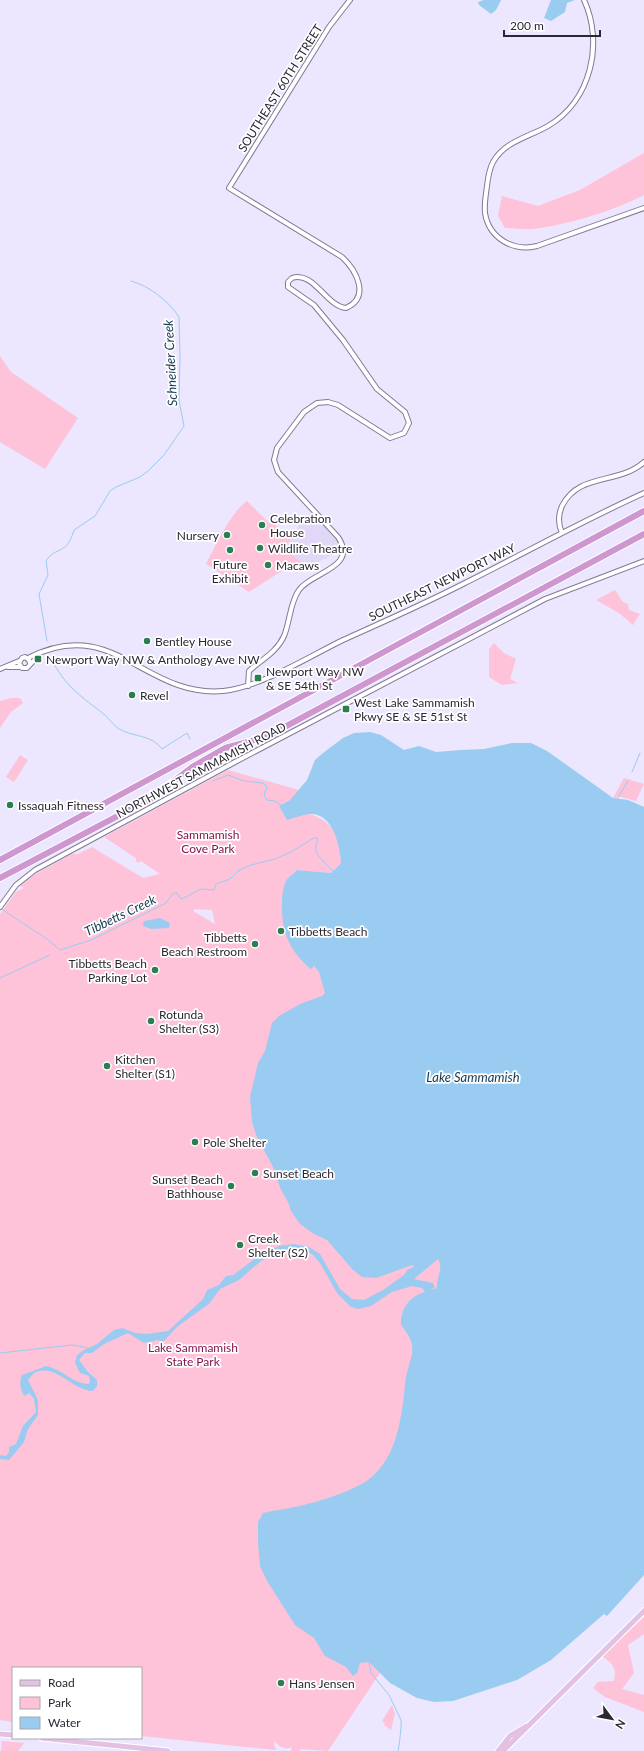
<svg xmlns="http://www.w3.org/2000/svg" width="644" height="1751" font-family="Lato,sans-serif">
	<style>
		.built { fill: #e0d8f6 }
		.green { fill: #fec2d9; fill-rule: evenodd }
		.water { fill: #9accf1; fill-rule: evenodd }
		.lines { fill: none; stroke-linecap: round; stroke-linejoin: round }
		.stream { stroke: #9accf1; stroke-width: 1 }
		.minor-casing { stroke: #817a95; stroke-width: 6 }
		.major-casing { stroke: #fff; stroke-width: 7 }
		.highway-casing { stroke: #fff; stroke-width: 8 }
		.minor { stroke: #fff; stroke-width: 4 }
		.major { stroke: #e2c1e2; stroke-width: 5 }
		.highway { stroke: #ce97cf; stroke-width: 6 }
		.poi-dot { fill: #2a7e50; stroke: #fff; stroke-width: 1.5 }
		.labels { text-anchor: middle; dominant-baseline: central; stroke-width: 3.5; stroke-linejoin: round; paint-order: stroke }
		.street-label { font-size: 12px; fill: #2b2733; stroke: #fff }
		.poi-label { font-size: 12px; fill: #2b2733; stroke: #fff; text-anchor: start }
		.park-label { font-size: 12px; fill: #841450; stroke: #fff }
		.water-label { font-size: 13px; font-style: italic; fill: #143a53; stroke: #fff }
	</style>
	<rect width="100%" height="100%" fill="#ece6fe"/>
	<path class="built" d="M312,512l25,27 4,11 -32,17v-2l-7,-2 -18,-15 12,-14 2,-8z"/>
	<path class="green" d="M644,153v42c-31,16 -77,30 -111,34 -9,1 -19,-1 -28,-1l-7,-12 4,-20 36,10 42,-16z
		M0,356l11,16 67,46 -33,51 -45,-27z
		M247,501l23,23 3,-2 11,12 5,-5 6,6 -11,13 18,15 6,2v4l-25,1 -34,22 -43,-28c9,-17 25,-52 41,-63z
		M615,590l8,12 5,2 1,6 11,4 -7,11 -14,-12 -23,-13z
		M494,643l10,10 12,6 -6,20 8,4 -16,2 -13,-8v-28z
		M11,698h9l3,5 -12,9 -11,16v-27z
		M20,755l8,5 -14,22 -8,-5z
		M228,770l71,20 -9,10 -11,6c39,10 60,10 62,57l-10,10 -34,-3 148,372 6,6 -61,410 -62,93 -27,-2 -1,2h-9l1,-4c-7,3 -13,0 -17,-6l-1,3 2,6 -135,-14v-68h-128v54l-13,-2v-806l16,-22 8,-4 -4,-2 5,-6 47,-26h6l14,-7 51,31 17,-4 -19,-13 -3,2 -2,-2v-3l-32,-21zM195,909l17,1 3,14 -22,-13z
		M624,778l20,6 -8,17 -19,-5 -1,3 -3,-1z
		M644,1617v17l-16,11 6,28 -12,16 22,6v17l-39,-15 -12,-9 5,-6 16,-1c3,-13 -1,-17 -12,-25z
		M392,1705l3,9 -4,16 -7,-5 1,-2 -3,-2z
		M2,1741l22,2 -6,8h-17z"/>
	<path class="water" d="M484,0h17l-5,10 -5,4 -12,-9 -1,-3z
		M551,0h24l-8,3 -2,9 -14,9 -7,-3z
		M370,732l11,3 23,15 15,-4 17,6 25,-2 23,-1 28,-6h19l16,8 66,47 15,2 16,7v768l-37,41 -3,-2 -53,46 -34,20 -64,21 -19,1 -17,-4 -27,-15 -21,-21 -9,1 -3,10 -4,3 -7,-9 -21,-11 -11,-18 -19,-13 -28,-44 -7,-15 -2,-24v-20l5,-9c12,-3 24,-4 36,-7 20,-4 61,-17 75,-31 24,-23 28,-60 31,-91 3,-27 17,-34 -4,-59 -1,-16 9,-29 24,-33l-3,-4 -10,-2 -20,6 -21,14 -13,3 -7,-2 -14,-14 -17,-30 -8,-9 -12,-4 -10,-1 -9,2 -20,10 -22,19 -19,9 -11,15 -31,22 -15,16 -5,-2 -14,3 -16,-10 -24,11 -12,9h-7l-6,7 9,12 9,8v6l-4,5c-21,0 -37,-29 -59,-18l-6,7 10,20v15l-10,14 -4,13 -15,18 -9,-1v-4l6,1 3,-4v-5l7,-3 7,-18 13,-14 -2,-13 -5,-6 -4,3c-5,-5 -6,-14 -3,-21l24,-9c16,3 27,18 43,18l1,-3 -1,-5 -9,-3 -5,-10 2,-8 7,-5 13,-6 17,-14 8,-2 13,5 12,1 21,-3 35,-32 4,-9 12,-5 7,-9 7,-1 27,-20 19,-9 15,-2 15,3 11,7 20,35 12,10 12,1 19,-10 21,-15 3,-5 7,-3 -2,-2 -36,13 -14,-1 -9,-7 -26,-30 -13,-6 -14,-10 -9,-13 -3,-9 -7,-12 -8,-23 -16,-30 -5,-15 -2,-25 8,-34 7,-12 7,-28 7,-7 21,-12 22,-8 3,-3 -6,-21 -5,-6 -3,3c-22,-18 -30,-39 -29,-66 0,-7 1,-16 4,-22 2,-4 8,-7 11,-11l34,3 10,-10c-1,-17 -8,-51 -32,-49 -7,1 -15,4 -22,6l-8,-14 11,-6 17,-20 8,-20 8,-7 20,-15 11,-5zM438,1259c6,9 -2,19 -1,29l-7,2 5,-3 -2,-4 -19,-4z
		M160,918l10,5 -1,5 -18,1 -8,-3 1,-5z"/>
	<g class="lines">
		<path class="stream" d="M47,641l-8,-47 9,-19 -2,-14c10,-16 20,-4 28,-31l21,-14 15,-25 6,-4 24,-10 8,-6 16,-16 20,-29 -5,-26 1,-45 -1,-38c-9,-15 -31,-32 -48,-36
			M51,658c14,29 30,38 54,57 5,5 10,12 16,15 14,7 31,5 41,19l25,-16 3,6
			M632,772l8,-19
			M213,781l15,-6 16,6 19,2 4,4 -3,8 3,5 8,1 6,4
			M617,799l11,-18
			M0,908l47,31 13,11 31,-10 69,-34 6,-3 7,-10h4l2,4 3,2 19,-10 13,1 2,-6 14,-5 8,-8 13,-6 24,-6 16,-7 23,-14h3l1,2c-8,14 7,21 15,31
			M0,978l50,-23
			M0,1353l72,-8 16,3
			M369,1662l2,11 18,22 12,25c1,4 -2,27 -3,31"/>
		<defs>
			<path id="minor" d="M584,0c20,43 7,101 -36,126 -19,11 -43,15 -55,36 -4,8 -5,15 -6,24 -1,8 -3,18 -2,27 4,25 28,39 52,33l107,-38
				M562,533c-4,-9 -4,-18 0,-27 17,-34 57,-21 82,-44
				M28,658c86,-44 116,40 195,33 38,-4 85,-34 120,-51 40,-18 81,-36 120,-56 60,-30 119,-63 181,-91
				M30,663l-1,-3 -4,-3 -3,1 -3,5 3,5h5l11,-12
				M8,667h13
				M0,669l19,-8
				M248,686l1,-15c12,-11 28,-19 35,-35 6,-14 6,-34 15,-46 12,-18 60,-22 39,-53l-60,-65 -4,-12 3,-12 27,-36 13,-9 11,-1 10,3 52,33 14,-5 5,-10 -4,-11 -28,-23 -34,-49 -29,-35 -26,-18v-5l4,-4c21,-8 35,29 54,30 25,-11 10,-38 -4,-51l-113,-69 100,-161 21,-27
				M0,907l16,-22 19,-15 200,-108 310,-163 99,-38"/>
			<path id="major" d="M0,1734l13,1
				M42,1738l126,13
				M498,1751l12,-15 17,-10
				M503,1751l141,-140"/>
			<path id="highway" d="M0,860l644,-349
				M0,878l152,-80 40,-31 33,-19 41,-11 378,-203"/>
		</defs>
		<use href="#minor" class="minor-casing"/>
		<use href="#major" class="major-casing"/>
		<use href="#highway" class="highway-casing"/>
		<use href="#minor" class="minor"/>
		<use href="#major" class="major"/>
		<use href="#highway" class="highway"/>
	</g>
	<g class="poi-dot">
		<circle cx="262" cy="525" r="4"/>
		<circle cx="227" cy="535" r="4"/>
		<circle cx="260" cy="548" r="4"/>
		<circle cx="230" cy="550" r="4"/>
		<circle cx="268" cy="565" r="4"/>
		<circle cx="147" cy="641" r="4"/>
		<rect x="34" y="655" width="8" height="8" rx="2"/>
		<rect x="254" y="674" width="8" height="8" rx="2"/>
		<circle cx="132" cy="695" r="4"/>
		<rect x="342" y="705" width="8" height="8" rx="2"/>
		<circle cx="10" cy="805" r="4"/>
		<circle cx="281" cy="931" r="4"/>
		<circle cx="255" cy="944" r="4"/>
		<circle cx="155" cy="970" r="4"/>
		<circle cx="151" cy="1021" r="4"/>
		<circle cx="107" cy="1066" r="4"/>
		<circle cx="195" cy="1142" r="4"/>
		<circle cx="255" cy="1173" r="4"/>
		<circle cx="231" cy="1186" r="4"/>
		<circle cx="240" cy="1245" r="4"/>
		<circle cx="281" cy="1683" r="4"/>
	</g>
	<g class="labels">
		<g class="street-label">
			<text transform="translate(280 88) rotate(-58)">SOUTHEAST 60TH STREET</text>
			<text transform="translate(442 582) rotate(-26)">SOUTHEAST NEWPORT WAY</text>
			<text transform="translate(201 770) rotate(-28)">NORTHWEST SAMMAMISH ROAD</text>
		</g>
		<g class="poi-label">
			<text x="270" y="518">Celebration<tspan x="270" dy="14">House</tspan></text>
			<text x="219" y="535" text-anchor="end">Nursery</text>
			<text x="268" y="548">Wildlife Theatre</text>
			<text x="230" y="564" text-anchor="middle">Future<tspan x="230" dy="14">Exhibit</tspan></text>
			<text x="276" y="565">Macaws</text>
			<text x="155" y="641">Bentley House</text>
			<text x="46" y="659">Newport Way NW &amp; Anthology Ave NW</text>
			<text x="266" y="671">Newport Way NW<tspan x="266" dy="14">&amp; SE 54th St</tspan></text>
			<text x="140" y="695">Revel</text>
			<text x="354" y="702">West Lake Sammamish<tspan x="354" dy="14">Pkwy SE &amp; SE 51st St</tspan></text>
			<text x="18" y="805">Issaquah Fitness</text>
			<text x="289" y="931">Tibbetts Beach</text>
			<text x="247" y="937" text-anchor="end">Tibbetts<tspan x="247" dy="14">Beach Restroom</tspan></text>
			<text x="147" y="963" text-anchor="end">Tibbetts Beach<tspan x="147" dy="14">Parking Lot</tspan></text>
			<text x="159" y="1014">Rotunda<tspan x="159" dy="14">Shelter (S3)</tspan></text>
			<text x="115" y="1059">Kitchen<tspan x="115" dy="14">Shelter (S1)</tspan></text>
			<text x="203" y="1142">Pole Shelter</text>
			<text x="263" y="1173">Sunset Beach</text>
			<text x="223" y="1179" text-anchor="end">Sunset Beach<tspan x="223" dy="14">Bathhouse</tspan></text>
			<text x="248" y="1238">Creek<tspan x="248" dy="14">Shelter (S2)</tspan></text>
			<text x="289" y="1683">Hans Jensen</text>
		</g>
		<g class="park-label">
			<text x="208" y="834">Sammamish<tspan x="208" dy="14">Cove Park</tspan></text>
			<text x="193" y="1347">Lake Sammamish<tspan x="193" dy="14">State Park</tspan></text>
		</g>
		<g class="water-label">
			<text transform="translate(170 363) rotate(-93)">Schneider Creek</text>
			<text transform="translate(120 915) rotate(-26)">Tibbetts Creek</text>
			<text x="473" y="1077">Lake Sammamish</text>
		</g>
	</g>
	<rect x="12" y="1667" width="130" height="72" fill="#ffffff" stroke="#aaa9ad"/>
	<rect x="20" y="1680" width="20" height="6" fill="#e2c1e2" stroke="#aaa9ad"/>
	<text x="48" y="1687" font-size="12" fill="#2b2733">Road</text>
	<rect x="20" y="1697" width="20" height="12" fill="#fec2d9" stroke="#aaa9ad"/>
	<text x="48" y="1707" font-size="12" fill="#2b2733">Park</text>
	<rect x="20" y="1717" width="20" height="12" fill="#9accf1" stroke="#aaa9ad"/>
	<text x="48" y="1727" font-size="12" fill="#2b2733">Water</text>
	<g transform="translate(612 1719) rotate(122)" stroke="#ffffff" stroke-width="3" paint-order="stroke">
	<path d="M0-3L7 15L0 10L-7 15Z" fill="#2b2733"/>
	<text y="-6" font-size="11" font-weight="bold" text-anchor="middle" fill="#2b2733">N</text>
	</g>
	<path d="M504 30v6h96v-6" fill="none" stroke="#2b2733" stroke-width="2"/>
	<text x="510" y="30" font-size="12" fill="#2b2733" stroke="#ffffff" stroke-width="3" paint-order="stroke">200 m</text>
</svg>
